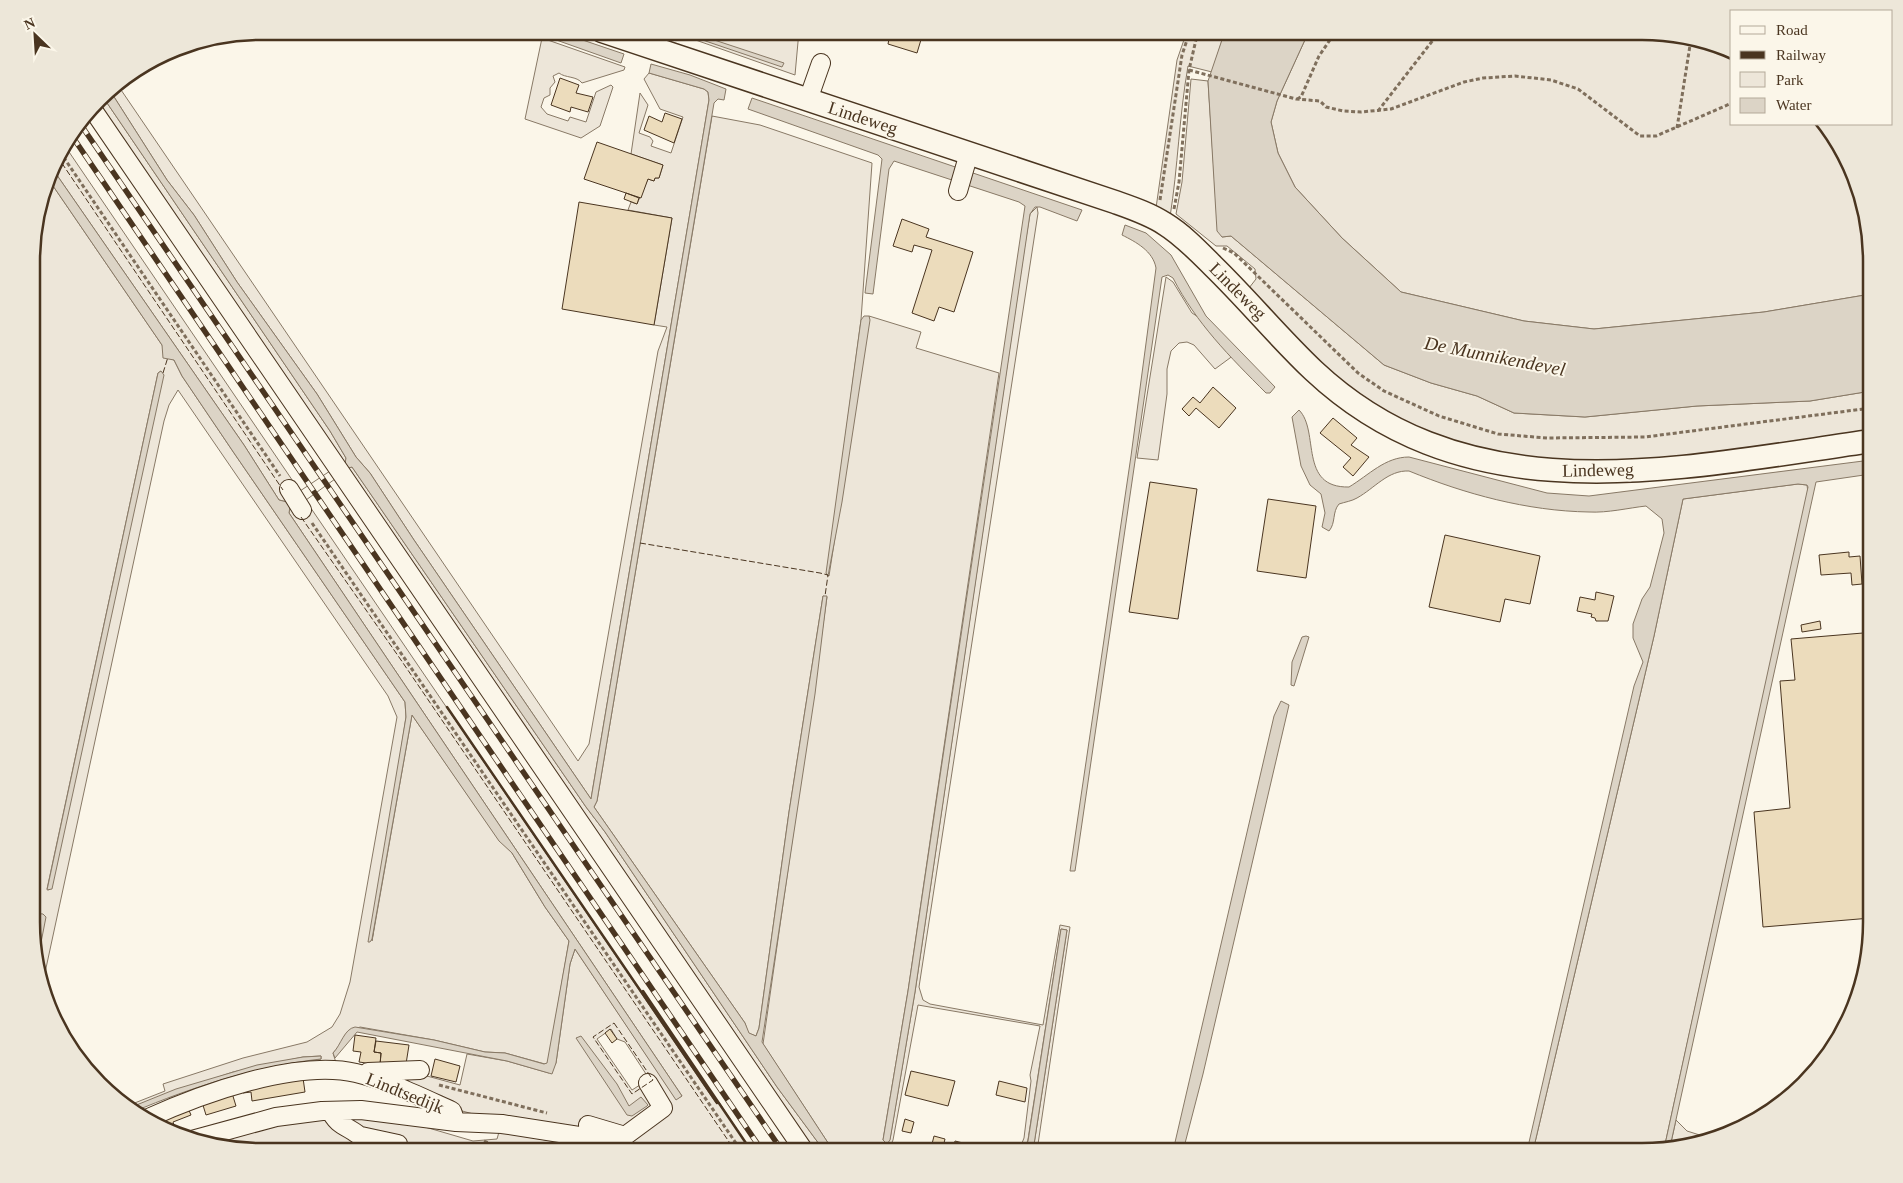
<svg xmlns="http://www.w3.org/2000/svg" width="1903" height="1183" font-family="Georgia,serif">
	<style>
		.green { fill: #ede6d9; stroke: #887966; fill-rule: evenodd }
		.water { fill: #dcd4c6; stroke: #887966 }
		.pier { fill: #fbf6e9; stroke: #887966 }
		.building { fill: #ecdcbc; stroke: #4a3520 }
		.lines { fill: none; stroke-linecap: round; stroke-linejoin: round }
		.minor-casing { stroke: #4a3520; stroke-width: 20 }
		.major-casing { stroke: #4a3520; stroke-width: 25 }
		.path { stroke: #7f6f5c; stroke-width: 3; stroke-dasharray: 4 2.5; stroke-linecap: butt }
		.minor { stroke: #fbf6e9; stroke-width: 18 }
		.major { stroke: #fbf6e9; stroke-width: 22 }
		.rail-casing { stroke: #4a3520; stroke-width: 5.5 }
		.rail { stroke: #fbf6e9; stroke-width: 4; stroke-dasharray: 11; stroke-linecap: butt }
		.fence { stroke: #4a3520; stroke-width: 1; stroke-dasharray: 6 2.5; stroke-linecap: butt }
		.wall { stroke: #4a3520; stroke-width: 2.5 }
		.labels { text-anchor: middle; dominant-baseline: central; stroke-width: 4; stroke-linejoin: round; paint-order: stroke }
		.street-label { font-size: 18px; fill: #4a3520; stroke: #fbf6e9 }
		.water-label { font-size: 19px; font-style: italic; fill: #4a3520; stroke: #fbf6e9 }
		.rim { fill: none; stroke: #4a3520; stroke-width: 2.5 }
	</style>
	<rect width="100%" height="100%" fill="#fbf6e9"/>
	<path class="green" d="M670,31h129l-4,44z
		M1187,31h38l-13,41 -24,-6c-9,51 -10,101 -18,151l-14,-9 21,-148z
		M1309,31h334l73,12 16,8v73h88l21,22 30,100v48l-107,18 -170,17 -70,-8 -123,-29 -59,-54 -47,-51 -17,-34 -7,-31 6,-21z
		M542,38l83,29 -1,3 -42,13c-5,-7 -17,-5 -23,-10l-6,3 2,6 -5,6v7l-6,3 -3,9 6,7 21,7 2,-4 16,5 10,-30 15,-7 2,2 -13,39 -19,12 -56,-19z
		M649,73l55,16 4,3 1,8 -118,699 -177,-259 -44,-67 -14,-16 -39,-63 -80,-112 -43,-67 -27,-35 -58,-91 8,-5 461,677 11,-17 69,-393 9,-24 -13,-2 18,-107 -44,-8 3,-8 6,2 11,-25 6,2 1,-3h4l4,-13 -32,-11 9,-61 8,12 -9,28 11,4 3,4 -2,5 20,7 12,-36 -23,-8 -16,-30z
		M1191,79l17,2 9,136 5,20 9,-1 153,129 47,18 46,13 37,17 71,4 112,-11 113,-5 61,-10v38l-48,10 -197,24 -72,-1 -96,-17 -56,-21 -66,-45 -87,-91 7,-9 -1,-10 -28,-23h-11l-40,-32 6,-32z
		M103,97l227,334 16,27 -1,6 -247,-361z
		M712,116l48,9 112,38 -11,157 -34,255 2,1 40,-260 52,16 -5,16 83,25 -91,618 -25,149 4,4 3,-5 25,-147 110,-748 5,-30 7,-7 1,6 -119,774 4,13 7,4 113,21 17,-100 10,2 -33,224h-4l34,-221 -6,-1 -32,204c-1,6 -1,14 -9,15l4,-10 7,-57 -1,-6 10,-49 -122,-21 -25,135 -3,7h-7l-1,5h-48l-71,-108 64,-447 -4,-1 -34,216 -30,216 -3,8 -8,-3 -3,-10 -151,-216 3,-6z
		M65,146l236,347 -14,9 -8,-2 -35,-55 -192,-277 3,-9z
		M49,180l113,165 6,12 6,3 8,16 52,77 171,249 1,15 -34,224 40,-226 87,125 13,13 33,54 24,34 -21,122 -3,1 -40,-11 -20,-1 -51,-12 -74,-13 -15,8 -4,9 -8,9 4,13 -166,38 -2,-7 8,-3 98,-28 46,-7v-3l-18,1 -70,15 -104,36 -2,-2 38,-15 -2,-7 80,-26 64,-16 25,-15 8,-13 10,-32 47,-265 -9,-21 -210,-306 -9,15 -5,16 -121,561 -10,-30v-721zM161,371l-112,519 -2,-1 111,-516z
		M1166,277l7,5 19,31 14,9 28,33 -19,14 -21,-24 -7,-3 -8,1 -8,8 -4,18v25l-9,66 -21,-2z
		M352,467l234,340 19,25 172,255 48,65h-11l-469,-683z
		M1798,484l9,1 1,8 -144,656 -7,2h-124l121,-515 29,-137z
		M304,498l412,605 3,-1 33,50h-379v-17l-33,-19 68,6 65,19 24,-2 2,-7 105,18 13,-1 52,-40 -44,-67 -8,-3 -6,-10 -14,10 35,51 11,-7 13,21 -42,30 -130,-17 -29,-8 -75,-32 36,-4 44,12 7,-31 40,7 42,12 7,-10 14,-99 5,-15 101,150 6,-3 -393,-583 1,-6z
		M323,1117l16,10 24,25h-103l-48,-7 -2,-5 25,-8z
		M1676,1120l11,11 19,6 -36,10z"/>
	<path class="water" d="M531,31h25l68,23 -3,9z
		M676,31h11l97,32 -2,4z
		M1225,31h84l-32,70 -6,21 7,31 17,34 47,51 59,54 123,29 70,8 170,-17 107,-18v97l-61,10 -113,5 -112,11 -71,-4 -37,-17 -46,-13 -47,-18 -153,-129 -9,1 -5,-6 -9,-150z
		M651,64l39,11 36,14 -2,11 -6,-1 -4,4 -117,698 -3,6 151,216 4,10 7,3 3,-8 30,-216 34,-216h4l-12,98 -53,348 72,110h-9l-48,-65 -172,-255 -19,-25 -234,-340 -7,2 -55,38 -1,6 393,583 -6,4 -101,-151 -5,15 -14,99 -4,11 -45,-13 -150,-29 -22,26 -2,-5c8,-8 11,-24 22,-26l79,13 51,12 20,1 39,11 3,-1 22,-122 -24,-34 -33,-54 -13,-12 -87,-126 -40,224 -2,3h-2l38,-225 -1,-15 -171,-249 -52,-77 -8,-16 -11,-2 -1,-13 -113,-165 3,-12 192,277 35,55 8,2 58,-38 1,-6 -16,-27 -227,-334 6,-8 58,91 27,35 43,67 80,112 39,63 14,16 44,67 177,259 118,-699 -1,-8 -4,-3 -55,-16z
		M752,98l330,112 -5,11 -37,-14h-5l-5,7 -115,778 -25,148 -3,4 -4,-4 25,-149 117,-785 -6,-4 -125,-41 -5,8 -16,125 -8,-1 17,-134 -4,-4 -130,-46z
		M1125,225l21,8 25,22 35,61 69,71 -5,6h-4c-36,-36 -70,-70 -93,-115l-5,-3 -6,2 -87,594h-5l61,-415 25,-188c-3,-17 -20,-26 -34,-33z
		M864,316h5l1,4 -28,182 -14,74 -2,-3 35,-253z
		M161,371l3,4 -112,514 -5,1 111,-517z
		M1299,410c21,21 -1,78 50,77 20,-12 36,-30 60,-30l138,36 42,3 282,-36v14l-55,8 -146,665 -6,2 144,-662 -1,-2 -9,-1 -115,15 -29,137 -121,515h-6l107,-465 9,-24 -10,-24v-14l9,-25 8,-12 14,-54 -2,-14 -16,-13c-18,2 -38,7 -57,6 -62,-1 -124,-18 -180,-41 -21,-1 -34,17 -52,27 -5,3 -12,4 -18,6 -7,8 -3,19 -10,27l-7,-4 3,-14 -4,-19 -11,-9 -9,-19 -9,-49z
		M1306,636l3,1 -15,49 -3,-1 1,-23 10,-25z
		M1281,701l8,4 -86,369 -20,77h-10l101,-435z
		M33,913l10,1 3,3 -9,46 -3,-9 6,-34 -7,-4z
		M1061,929l6,1 -34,221h-48c16,-18 24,1 40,-5l3,-5z
		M581,1036l36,48 12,22 12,-9 7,8 -1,1 -15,10 -5,-1 -51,-77z
		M321,1056v3c-64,7 -129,28 -188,53l-4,-4 47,-19 81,-24 46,-8z"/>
	<path class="pier" d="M330,471l5,8 -29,21 -6,-9z"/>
	<path class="building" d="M884,31h32l7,2 -6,20 -29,-9 1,-5 -7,-3z
		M560,78l19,7 -3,8 17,4 -5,15 -17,-5 -1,5 -19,-7z
		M665,113l17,6 -8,24 -30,-13 5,-14 13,6z
		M597,142l66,23 -4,13h-4l-1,3 -6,-2 -7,19 -57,-19z
		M626,193l13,5 -2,6 -13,-5z
		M579,202l93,16 -18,107 -92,-16z
		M902,219l27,10 -3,8 47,15 -19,60 -15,-5 -5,14 -22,-8 20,-63 -18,-5 -2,7 -19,-6z
		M1213,387l23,21 -17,20 -23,-20 -7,8 -7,-7 11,-12 7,6z
		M1333,418l24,20 -6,7 18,12 -16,19 -10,-9 8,-9 -31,-25z
		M1150,482l47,7 -19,130 -49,-7z
		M1268,499l48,7 -10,72 -49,-7z
		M1445,535l95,21 -10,48 -25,-5 -5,23 -71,-15z
		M1849,552v5l11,-1 2,28 -10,1 -1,-12 -30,2 -2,-20z
		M1596,592l18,4 -6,25h-12l-1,-3 -4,-1 1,-3 -15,-3 3,-14 15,3z
		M1820,621l1,8 -19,3 -1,-7z
		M1863,633l3,41h5v244l-108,9 -9,-115 36,-4 -10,-127 15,-1 -4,-41z
		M610,1029l7,10 -5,4 -7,-10z
		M355,1035l21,3 -2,14 7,1 -1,12 -21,-3 2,-10 -8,-1z
		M376,1041l33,4 -3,19 -26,1 1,-12 -7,-1z
		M435,1059l25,7 -4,16 -25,-6z
		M911,1071l44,10 -7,25 -43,-11z
		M303,1078l2,14 -53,9 -1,-9 -8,1 -1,-5z
		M999,1081l28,7 -2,14 -29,-7z
		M232,1093l4,13 -30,9 -4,-13z
		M188,1108l3,7 -18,7 2,6 -4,2 -17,-7z
		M905,1119l9,3 -3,11 -9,-2z
		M934,1136l11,3 -3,12 4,1h-16z
		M955,1141l12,3 -2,8h-13z"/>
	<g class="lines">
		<defs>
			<path id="minor" d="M808,100l13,-37
				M93,110l712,1042
				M958,191l11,-38
				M289,489l13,21
				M368,1072l52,-2
				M331,1111c6,20 36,17 35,41
				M146,1119c55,-25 150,-60 210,-46 33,8 65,24 96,38l4,11
				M588,1125l37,11
				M361,1136l37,8
				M192,1140l84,-23 46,-6 39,-1 95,12 46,2 109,17 14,-5 38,-28 -15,-25"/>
			<path id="major" d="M602,31l513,171c17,6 35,12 50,22 18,11 34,28 48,42 35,34 66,72 101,105 157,147 366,97 557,70"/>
		</defs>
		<use href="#minor" class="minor-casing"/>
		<use href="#major" class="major-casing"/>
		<path class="path" d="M1189,70l107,29 24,2 6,6 17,4 18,1 30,-3 73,-27 19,-4 32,-2 36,4 27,9 62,47h16l76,-33
			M1297,99l4,-2 18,-41 17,-25
			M1378,111l62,-80
			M1677,128l14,-89
			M60,152l220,324
			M1160,200l22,-145 8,-24
			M1174,209l5,-27 10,-112 9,-39
			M1223,248l11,5 124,120 26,18 55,25 59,18 49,4 98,-1 226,-29
			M312,523l430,629
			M439,1085l108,28
			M484,1141l24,11"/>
		<use href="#minor" class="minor"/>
		<use href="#major" class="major"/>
		<defs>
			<path id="rail" d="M81,125l702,1027
				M72,136l691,1016"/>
		</defs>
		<use href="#rail" class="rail-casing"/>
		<use href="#rail" class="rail"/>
		<path class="fence" d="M57,156l226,334
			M163,373l5,-16
			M301,517l100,143 335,492
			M640,543l180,30 8,2 -3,21
			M614,1023l39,57 -21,14 -39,-57z"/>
		<path class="wall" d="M447,707l270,396
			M643,991l109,161"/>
	</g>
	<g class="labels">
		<g class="street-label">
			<text transform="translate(863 118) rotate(18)">Lindeweg</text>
			<text transform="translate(1238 291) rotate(45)">Lindeweg</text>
			<text transform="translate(1598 470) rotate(-1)">Lindeweg</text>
			<text transform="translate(405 1093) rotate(22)">Lindtsedijk</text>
		</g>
		<g class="water-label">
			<text transform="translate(1495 356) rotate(11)">De Munnikendevel</text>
		</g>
	</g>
	<path d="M0 0H1903V1183H0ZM261 40H1642A221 221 0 0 1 1863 261V922A221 221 0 0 1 1642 1143H261A221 221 0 0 1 40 922V261A221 221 0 0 1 261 40Z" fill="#ede7d9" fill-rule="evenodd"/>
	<path class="rim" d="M261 40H1642A221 221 0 0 1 1863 261V922A221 221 0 0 1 1642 1143H261A221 221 0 0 1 40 922V261A221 221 0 0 1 261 40Z"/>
	<rect x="1730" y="10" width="162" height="115" fill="#fbf6e9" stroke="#b4a999"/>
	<rect x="1740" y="26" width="25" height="8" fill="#fbf6e9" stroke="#b4a999"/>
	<text x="1776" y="35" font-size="15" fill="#4a3520">Road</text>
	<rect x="1740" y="51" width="25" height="8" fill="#4a3520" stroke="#b4a999"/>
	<text x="1776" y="60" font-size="15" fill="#4a3520">Railway</text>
	<rect x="1740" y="72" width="25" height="15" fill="#ede6d9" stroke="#b4a999"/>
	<text x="1776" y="85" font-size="15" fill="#4a3520">Park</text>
	<rect x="1740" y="98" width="25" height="15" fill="#dcd4c6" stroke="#b4a999"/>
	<text x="1776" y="110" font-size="15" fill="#4a3520">Water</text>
	<g transform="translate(35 35) rotate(335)" stroke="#fbf6e9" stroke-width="4" paint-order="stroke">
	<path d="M0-4L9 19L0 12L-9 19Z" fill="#4a3520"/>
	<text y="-8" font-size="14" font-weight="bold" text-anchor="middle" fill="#4a3520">N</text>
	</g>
</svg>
